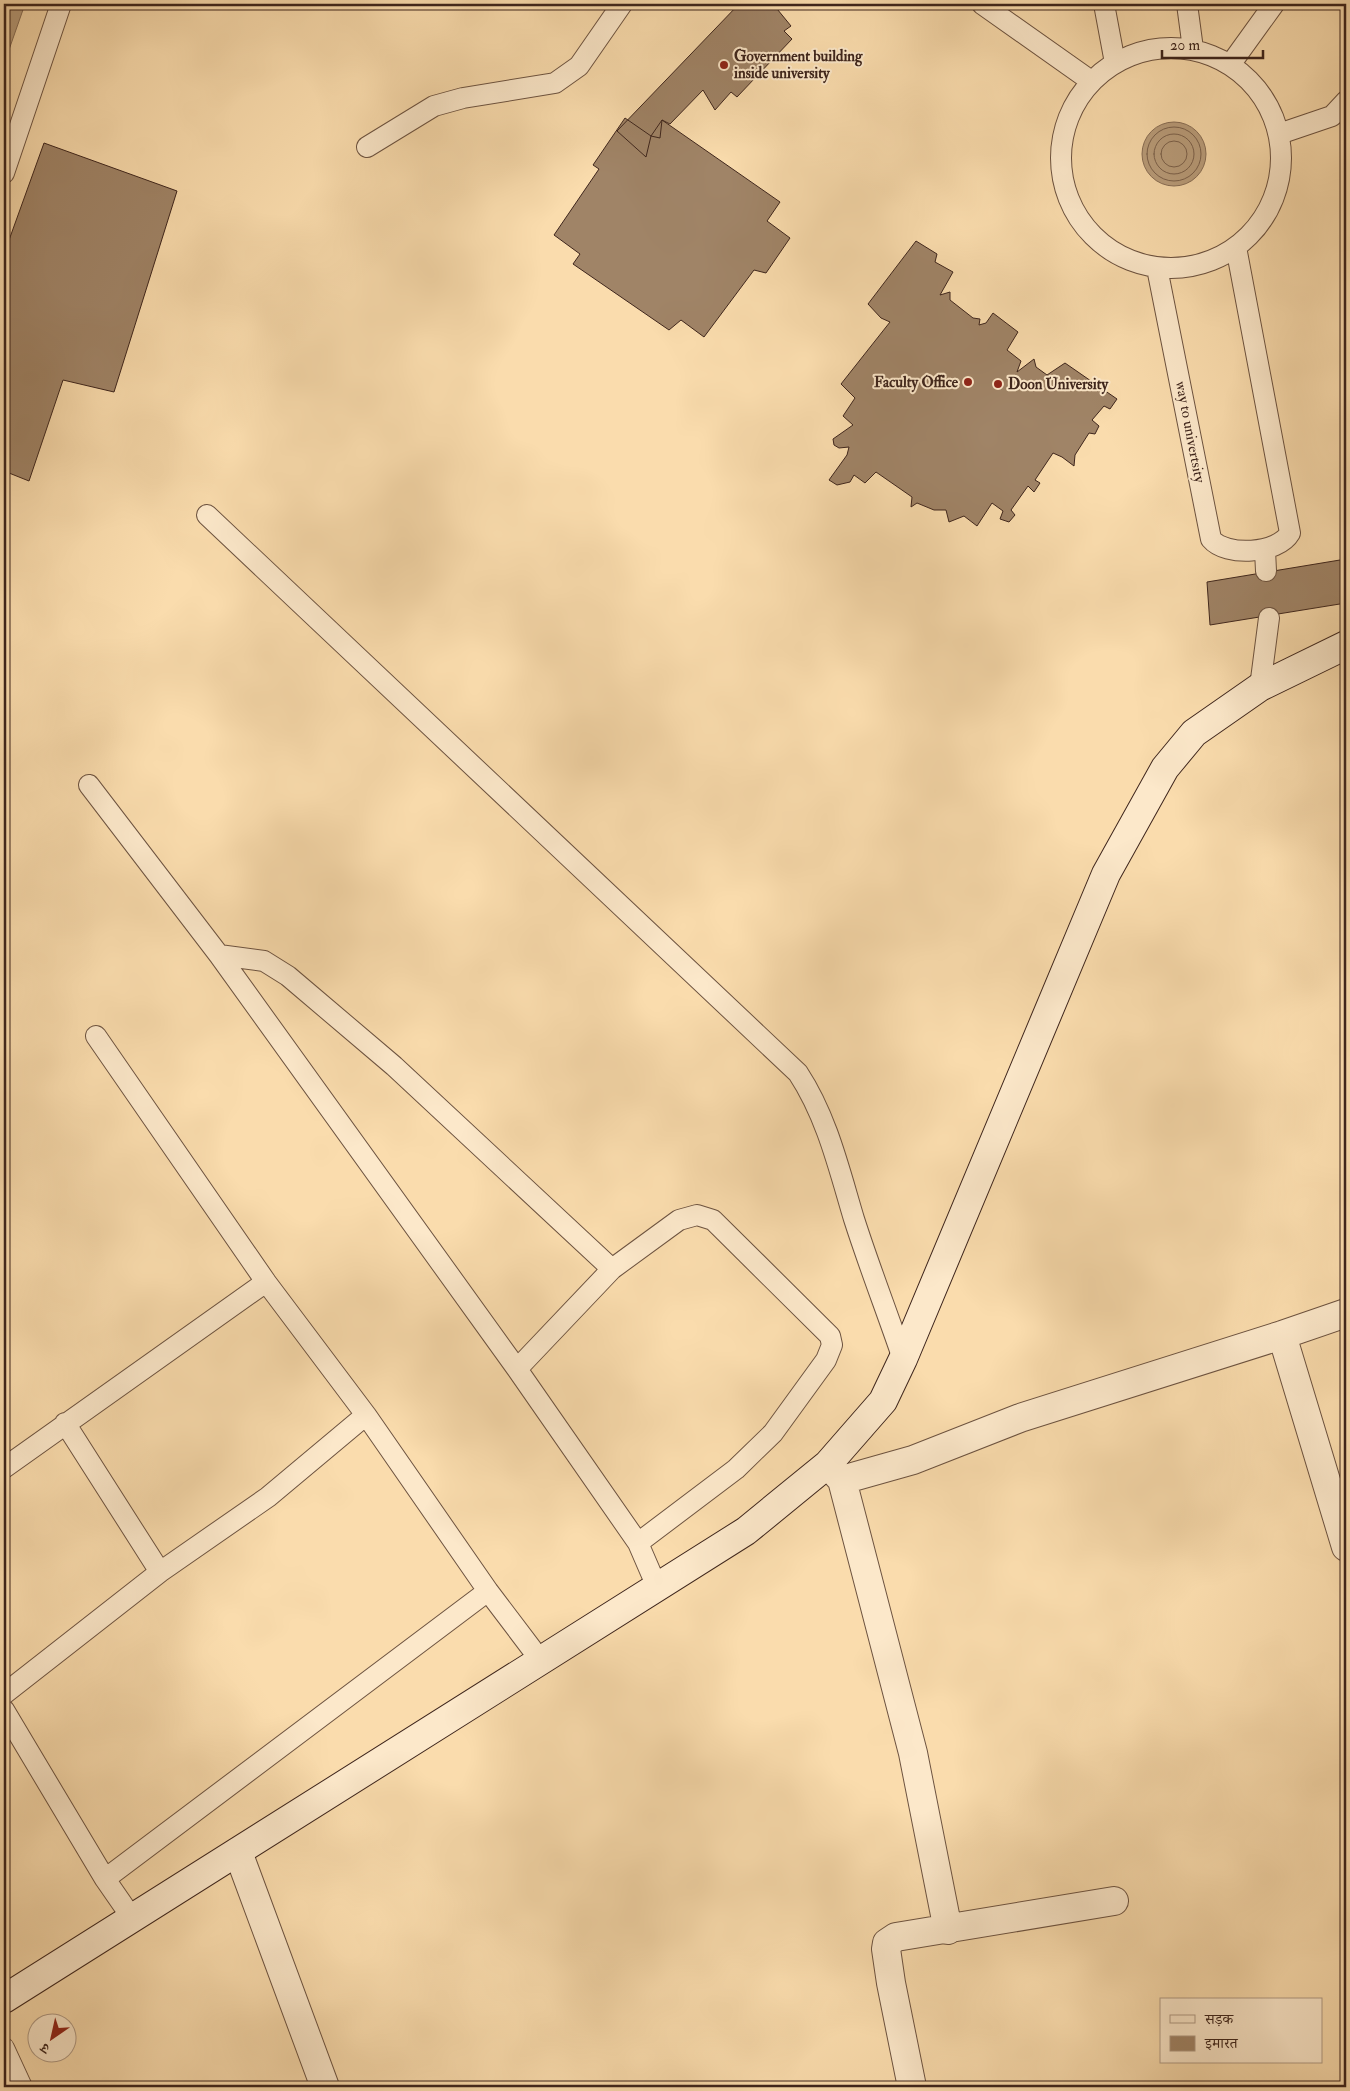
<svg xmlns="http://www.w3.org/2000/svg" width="1350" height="2091" font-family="'IM FELL Double Pica','Noto Serif Devanagari',serif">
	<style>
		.water { fill: #ba9e7c; stroke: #886e56 }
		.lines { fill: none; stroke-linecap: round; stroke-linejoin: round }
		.shore { stroke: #7c624c; stroke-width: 1 }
		.building { fill: #a08467; stroke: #3e251c }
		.lane-casing { stroke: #6d5340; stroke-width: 22 }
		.street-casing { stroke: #6d5340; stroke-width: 30 }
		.secondary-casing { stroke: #3e251c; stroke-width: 30 }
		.lane { stroke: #fce8ca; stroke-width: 20 }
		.street { stroke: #fce8ca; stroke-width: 28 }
		.secondary { stroke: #fce8ca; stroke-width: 28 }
		.poi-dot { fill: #8f2418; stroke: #fce8ca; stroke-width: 2 }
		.labels { text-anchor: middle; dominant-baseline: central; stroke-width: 4; stroke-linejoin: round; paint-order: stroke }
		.poi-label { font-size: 15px; font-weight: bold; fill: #3e251c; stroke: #fce8ca; text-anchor: start }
		.street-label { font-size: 15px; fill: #3e251c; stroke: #fce8ca }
	</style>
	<rect width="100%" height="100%" fill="#fadcad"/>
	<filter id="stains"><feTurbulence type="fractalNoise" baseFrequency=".004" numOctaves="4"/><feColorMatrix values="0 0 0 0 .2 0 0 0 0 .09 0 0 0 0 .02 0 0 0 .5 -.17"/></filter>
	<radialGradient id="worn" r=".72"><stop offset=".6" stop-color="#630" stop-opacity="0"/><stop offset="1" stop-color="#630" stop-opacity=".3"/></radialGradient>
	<path class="water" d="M4,4h21l-21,60z
		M1142 154a32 32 0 1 1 64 0a32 32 0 1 1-64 0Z"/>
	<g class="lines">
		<path class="shore" d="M1147 154a27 27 0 1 1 54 0a27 27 0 1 1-54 0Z
			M1154 154a20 20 0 1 1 40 0a20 20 0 1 1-40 0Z
			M1161 154a13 13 0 1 1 26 0a13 13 0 1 1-26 0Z"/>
	</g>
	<path class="building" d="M739,4h34l18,22 -7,5 8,8 -55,58 -6,-5 -16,18 -12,-20 -33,34 -8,-4 -2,18 -9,-2 -5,21 -29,-26z
		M625,118l26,18 11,-16 118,82 -13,19 23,17 -24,35 -12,-3 -50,67 -23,-17 -12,10 -96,-66 7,-10 -26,-19 45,-66 -6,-4z
		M44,143l133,48 -63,201 -51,-12 -34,101 -25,-10v-217z
		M916,241l21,13 -2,8 18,10 -13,23 10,-3v8l23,18 7,1 -1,6 7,-2 7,-10 25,19 -11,18 14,11 -4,11 17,-13 2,8 11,8 18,-12 52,36 -7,10 -6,-3 -12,14 7,6 -4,8 -6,-1 -14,22 -1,11 -12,-9 -9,-4 -18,27 5,3 -6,9 -6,-6 -17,24 4,5 -6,7 -9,-3 3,-8 -11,-8 -15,23 -13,-10 -15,6 -3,-12h-12l-17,-7 -6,4 1,-10 -36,-25 -11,11 -11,-8 -4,7 -13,3 -8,-5 18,-25 2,-8 -10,1 -5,-3 -1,-6 20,-14 -10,-9 12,-18 -14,-14 49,-62 -9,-4 -13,-14z
		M1346,559v44l-136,22 -3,-43z"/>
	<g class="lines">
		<defs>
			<path id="lane" d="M982,4l109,77
				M1104,4l11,59
				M1187,4l6,45
				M1061 158a110 110 0 1 1 220 0a110 110 0 1 1-220 0Z
				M1230,65l44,-61
				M1279,134l53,-18 14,-15
				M367,147l67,-41 29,-8 92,-15 24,-17 43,-62
				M4,173l57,-169
				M1157,268l54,271c15,18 67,15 79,-6l-54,-286
				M207,515l591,558c29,44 41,96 56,146 15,47 33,93 49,140
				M1265,550l1,21
				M1260,687l9,-69
				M89,785l130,170 298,414 121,174 19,44
				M219,955l45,6 24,15 106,90 218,203
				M96,1036l170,246 100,133 122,176 53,70
				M517,1369l95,-100 67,-49 18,-5 16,5 117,116 2,9 -6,15 -53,73 -37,36 -98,74
				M65,1423l95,149
				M4,1468l262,-186
				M4,1694l156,-122 108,-75 98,-82
				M4,1710l101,169 27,39
				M105,1879l383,-288
				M4,2048l18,39"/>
			<path id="street" d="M1282,1335l64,212
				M830,1467l12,13 71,273 35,177
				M842,1480l71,-20 107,-42 262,-83 64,-22
				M238,1852l87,235
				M912,2087l-21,-104 -5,-34 1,-6 9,-6 218,-36"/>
			<path id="secondary" d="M4,1999l742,-468 82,-67 55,-63 20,-42 203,-485 59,-106 29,-35 66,-46 86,-42"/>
		</defs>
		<use href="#lane" class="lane-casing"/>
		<use href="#street" class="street-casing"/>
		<use href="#secondary" class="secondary-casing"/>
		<use href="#lane" class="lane"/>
		<use href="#street" class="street"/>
		<use href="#secondary" class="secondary"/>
	</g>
	<g class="poi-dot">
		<circle cx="724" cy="65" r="5"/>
		<circle cx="968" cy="382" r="5"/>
		<circle cx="998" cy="384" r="5"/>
	</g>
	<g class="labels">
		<g class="poi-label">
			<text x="734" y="56">Government building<tspan x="734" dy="17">inside university</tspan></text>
			<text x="958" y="382" text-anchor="end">Faculty Office</text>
			<text x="1008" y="384">Doon University</text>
		</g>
		<g class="street-label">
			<text transform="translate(1190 432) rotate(79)">way to univertsity</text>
		</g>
	</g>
	<rect width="1350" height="2091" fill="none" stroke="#fadcad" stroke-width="20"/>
	<rect x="5" y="5" width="1340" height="2081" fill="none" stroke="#3e251c" stroke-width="2.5"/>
	<rect x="10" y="10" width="1330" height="2071" fill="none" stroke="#3e251c"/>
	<rect x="1160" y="1998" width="162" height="65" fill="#fce8ca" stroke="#b09a84"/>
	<rect x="1170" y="2015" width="25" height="8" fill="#fce8ca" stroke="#b09a84"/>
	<text x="1205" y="2024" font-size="15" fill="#3e251c">सड़क</text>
	<rect x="1170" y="2036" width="25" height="15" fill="#a08467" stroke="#b09a84"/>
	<text x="1205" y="2048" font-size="15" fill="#3e251c">इमारत</text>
	<g transform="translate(52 2038) rotate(214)"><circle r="24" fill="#fce8ca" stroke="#b09a84"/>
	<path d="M0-4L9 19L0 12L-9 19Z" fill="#8f2418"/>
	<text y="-8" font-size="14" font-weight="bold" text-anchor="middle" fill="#3e251c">उ</text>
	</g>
	<path d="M1162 50v8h101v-8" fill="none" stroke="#3e251c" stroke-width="2.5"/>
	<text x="1170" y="50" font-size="15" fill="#3e251c" stroke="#fce8ca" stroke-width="4" paint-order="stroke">20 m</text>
	<rect width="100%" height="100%" filter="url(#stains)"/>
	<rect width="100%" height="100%" fill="url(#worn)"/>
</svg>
